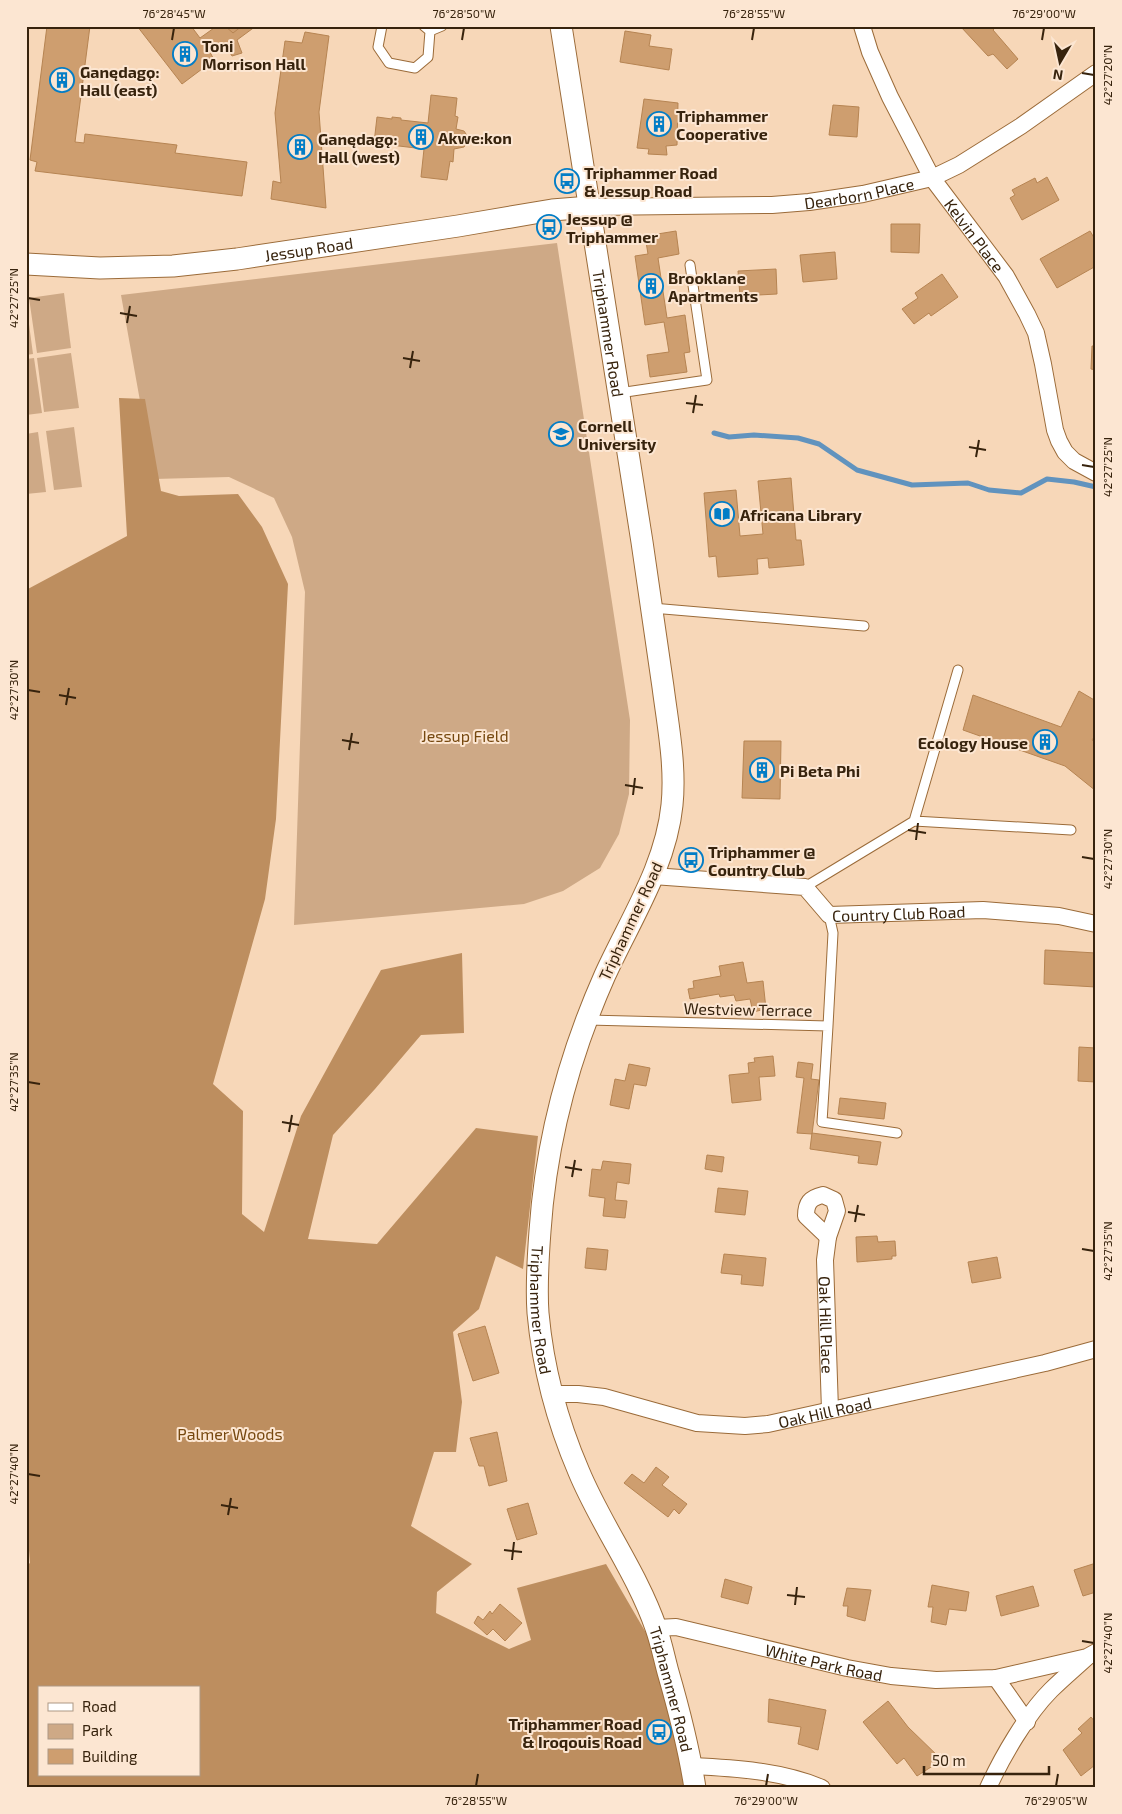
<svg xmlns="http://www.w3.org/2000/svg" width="1122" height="1814" font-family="'Exo 2',sans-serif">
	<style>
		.green { fill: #cea986 }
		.forest { fill: #bd8e5f; fill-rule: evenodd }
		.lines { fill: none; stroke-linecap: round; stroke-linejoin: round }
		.stream { stroke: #6193be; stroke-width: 5 }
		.building { fill: #ce9e6f; stroke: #b68452 }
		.service-casing { stroke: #9b6b39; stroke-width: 11 }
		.minor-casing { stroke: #9b6b39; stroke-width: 18 }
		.tertiary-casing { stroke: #9b6b39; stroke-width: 23 }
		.service { stroke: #fff; stroke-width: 9 }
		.minor { stroke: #fff; stroke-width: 16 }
		.tertiary { stroke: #fff; stroke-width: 21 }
		.ticks { fill: none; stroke: #37230d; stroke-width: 2 }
		.labels { text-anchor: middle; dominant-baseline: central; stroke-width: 4; stroke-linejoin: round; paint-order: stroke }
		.poi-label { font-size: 16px; font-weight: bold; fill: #37230d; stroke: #fce6d2; text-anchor: start }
		.street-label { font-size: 16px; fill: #37230d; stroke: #fce6d2 }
		.park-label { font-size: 16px; fill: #76480f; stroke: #fce6d2 }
		.neatline { fill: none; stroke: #37230d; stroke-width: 2 }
		.ticks-label { font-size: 12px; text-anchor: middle; fill: #37230d }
	</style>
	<rect width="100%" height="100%" fill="#f7d7b8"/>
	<path class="green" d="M557,243l73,477 -1,74 -10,40 -19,34 -37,23 -39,13 -230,21 11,-333 -13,-55 -18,-39 -45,-21 -75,2 -33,-184z
		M64,293l7,55 -34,5 -8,-55z
		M26,302l7,52 -7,1z
		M71,353l8,55 -35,4 -7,-54z
		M34,358l8,55 -16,2v-56z
		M74,427l8,60 -28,3 -8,-59z
		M38,432l8,60 -20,2v-60z"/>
	<path class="forest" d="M119,398l26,1 16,92 18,5 59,-2 24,33 26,57 -12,235 -11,80 -52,185 30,27 -1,103 22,18 37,-116 80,-146 81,-17 2,80 -43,2 -46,54 -42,46 -25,104 69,5 99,-116 62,8 -15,133 -27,-13 -17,53 -26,23 9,70 -6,50h-22l-23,74 61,38 -35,28 -1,21 73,36 22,-9 -14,-52 89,-24 61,105 17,119h-658v-222l4,-3 -4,-50v-923l101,-54zM39,1688h160v87h-160z"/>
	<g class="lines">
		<path class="stream" d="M714,433l15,4 25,-2 44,3 21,6 38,26 55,15 56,-2 21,7 32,3 26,-14 27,3 22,5"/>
	</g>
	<path class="building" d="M47,26h43l-15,116 9,1 1,-9 92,11 -2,8 72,9 -5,34 -207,-25 2,-9 -7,-2z
		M137,26h54l9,12 14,-10 -1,-2h43l-19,14 5,13 -10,3 -8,-13 -14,9 4,8 -32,24z
		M225,26h17l-9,7z
		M997,26l-4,4 25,29 -11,10 -14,-15 -5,2 -27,-29z
		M625,31l26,4 -2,11 23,3 -3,21 -49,-8z
		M305,32l24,4 -10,76 7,96 -55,-9 2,-18 8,2 -6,-70 10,-72 17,2z
		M431,95l26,3 -2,18 3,1 -2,12 8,2 4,6 -1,6 -3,4 -10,2 -1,13 -3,-1 -3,19 -26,-3 3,-28 -50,-6 3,-26 15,2v-2l9,1v2l27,3z
		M644,99l34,4 -1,42 -11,1 1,9 -19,-1 1,-5 -12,-1z
		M833,105l26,2 -2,30 -28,-2z
		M1047,177l12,23 -37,20 -12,-22 5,-3 -3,-5 23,-12 2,5z
		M891,224h29l-1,29 -28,-1z
		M676,231l3,23 -21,4 9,60 18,-3 5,37 -6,1 3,19 -37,5 -3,-22 22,-3 -5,-30 -19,3 -10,-69 13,-2 -3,-18z
		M1090,231l6,10v25l-39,22 -17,-29z
		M835,252l2,27 -34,3 -3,-27z
		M776,269l1,25 -37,2 -2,-25z
		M942,274l16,23 -27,19 -2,-3 -15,11 -12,-15 16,-11 -3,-5z
		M1092,346h4v24l-5,-1z
		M791,478l5,62h5l3,25 -35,3 -1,-10 -11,1 1,15 -40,3 -2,-21 -7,1 -5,-64 32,-3 4,46 23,-2 -5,-53z
		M1079,691l17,10v33l-4,6 4,3v48l-31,-25 -102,-36 10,-35 88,32z
		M744,741h37l-1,58 -38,-1z
		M1045,950l51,3v34l-52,-3z
		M743,962l4,21 16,-2 3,28 -13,3 -3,-13 -14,2 -2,-6 -14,2 -1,-3 -29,5 -2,-10 6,-1 -1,-7 28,-5 -2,-10z
		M1079,1047l17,1v34l-18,-1z
		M773,1056l2,20 -16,1 2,23 -29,3 -3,-28 20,-2 -1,-10 7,-1 -1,-4z
		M798,1062l15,2 -2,15 8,1 -7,54 -15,-1 7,-55 -8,-1z
		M629,1064l21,4 -4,18 -12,-2 -5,25 -19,-4 5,-26 10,2z
		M840,1098l46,5 -2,16 -46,-5z
		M812,1133l69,9 -4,23 -19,-2 1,-7 -49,-7z
		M707,1155l17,2 -2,15 -17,-3z
		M603,1161l28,3 -2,20 -12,-2 -2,18 12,1 -2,17 -22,-2 2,-18 -16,-2 3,-27 9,1z
		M718,1188l30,3 -3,24 -30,-3z
		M877,1236l1,6 17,-1 1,15h-4v3l-35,3 -1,-25z
		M587,1248l21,2 -2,20 -21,-2z
		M724,1254l42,4 -3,28 -22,-2 1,-9 -21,-2z
		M997,1257l4,21 -29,5 -4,-21z
		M485,1326l14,47 -26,8 -15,-47z
		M497,1432l10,49 -18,5 -5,-20h-5l-9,-28z
		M656,1467l13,10 -7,8 25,19 -8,10 -5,-5 -6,8 -44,-34 8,-9 12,9z
		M528,1503l9,31 -20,6 -10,-31z
		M1096,1563v29l-13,4 -9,-26z
		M725,1579l27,8 -4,17 -27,-7z
		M932,1585l37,7 -3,19 -17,-2 -3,16 -15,-3 2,-15h-5z
		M1033,1586l6,20 -38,10 -5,-20z
		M847,1588l24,2 -6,31 -18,-5 1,-10h-5z
		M500,1604l22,19 -17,18 -12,-12 -6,6 -13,-12 4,-7 5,4 7,-9 2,3z
		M769,1699l57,11 -8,40 -20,-6 3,-17 -33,-5z
		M888,1701l20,26 34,33 -25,16 -13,-18 -7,6 -34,-42z
		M1091,1717l5,6v37l-2,2 1,3 -14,11 -18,-26 19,-17 -4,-4z"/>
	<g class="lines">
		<defs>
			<path id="service" d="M382,26l-4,21 11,16 26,5 13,-11 2,-26 -6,-5
				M430,31l12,-5
				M619,393l88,-13 -17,-115
				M652,608l212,18
				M914,821l44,-151
				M805,887l109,-66 157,9
				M588,1020l240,6 5,-93 -4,-18
				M828,1026l-6,96 75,11"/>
			<g id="minor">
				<path id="s1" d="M862,26l8,26 20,45 42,81 74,98 21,38 9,19 7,31 12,66 4,11 6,11 9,9 22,12"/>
				<path id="s2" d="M590,207l182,-2 37,-3 54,-8 69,-16 27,-13 62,-39 75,-53"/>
				<path id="s3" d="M653,876l152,11 24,28 154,-5 76,6 37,8"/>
				<path d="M823,1195l11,5 3,11 -9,26 -22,-21c0,-13 4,-18 17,-21z"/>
				<path id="s4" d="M828,1237l-3,23 5,150"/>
				<path id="s5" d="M551,1394h27l26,3 93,26 48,3 23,-2 277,-61 51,-14"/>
				<path id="s6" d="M656,1628l20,-1 171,41 44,8 45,4 60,-2 91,-21 9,-5"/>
				<path d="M996,1678l31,44"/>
				<path d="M692,1766c43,2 90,5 130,22"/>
				<path d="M988,1788c14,-31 39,-74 63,-98 11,-11 23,-21 35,-32"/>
			</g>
			<g id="tertiary">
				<path id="s7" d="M561,26c27,172 54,344 81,516 7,48 14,97 21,145 5,39 13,79 9,118 -6,61 -42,115 -67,170 -36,81 -59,167 -65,256 -2,27 -4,55 -2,82 5,55 19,108 41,159 22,53 58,101 77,156 5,14 8,29 12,44 11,38 21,77 27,116"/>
				<path id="s8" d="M26,264l74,4 73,-2 64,-7 221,-33 94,-16 38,-3"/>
			</g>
		</defs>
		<use href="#service" class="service-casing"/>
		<use href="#minor" class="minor-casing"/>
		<use href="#tertiary" class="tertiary-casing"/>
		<use href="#service" class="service"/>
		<use href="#minor" class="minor"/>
		<use href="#tertiary" class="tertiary"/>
	</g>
	<path class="ticks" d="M172,40l2,-12M462,40l2,-12M752,40l2,-12M1042,40l2,-12M1082,73l12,2M28,298l12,2M120,313l17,3M127,323l3,-17M403,358l17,3M410,368l3,-17M686,403l17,2M693,413l3,-18M969,447l17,3M976,457l3,-17M1082,465l12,2M28,690l12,2M59,695l17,3M66,705l3,-17M342,740l17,3M349,750l3,-17M625,785l18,3M633,795l2,-17M908,830l18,3M916,840l2,-17M1082,857l12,2M28,1082l12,2M282,1122l17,3M289,1132l3,-17M565,1167l17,3M572,1177l3,-17M848,1212l17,3M855,1222l3,-17M1082,1249l12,2M28,1474l12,2M221,1505l17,3M228,1515l3,-17M504,1550l18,2M512,1560l2,-18M787,1595l18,2M795,1605l2,-18M1082,1641l12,2M476,1786l2,-12M766,1786l2,-12M1056,1786l2,-12"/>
	<defs>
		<symbol id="building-ring" viewBox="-11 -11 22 22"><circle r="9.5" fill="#fce6d2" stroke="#037dc6" stroke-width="1.5"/><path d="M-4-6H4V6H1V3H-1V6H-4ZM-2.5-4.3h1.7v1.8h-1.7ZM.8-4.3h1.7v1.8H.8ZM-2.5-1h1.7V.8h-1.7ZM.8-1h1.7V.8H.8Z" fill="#037dc6"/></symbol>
		<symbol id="bus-ring" viewBox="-11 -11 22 22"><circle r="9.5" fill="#fce6d2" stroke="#037dc6" stroke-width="1.5"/><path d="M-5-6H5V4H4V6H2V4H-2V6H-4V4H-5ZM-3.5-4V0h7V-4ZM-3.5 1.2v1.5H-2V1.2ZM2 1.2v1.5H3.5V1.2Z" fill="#037dc6"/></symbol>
		<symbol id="university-ring" viewBox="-11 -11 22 22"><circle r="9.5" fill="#fce6d2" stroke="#037dc6" stroke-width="1.5"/><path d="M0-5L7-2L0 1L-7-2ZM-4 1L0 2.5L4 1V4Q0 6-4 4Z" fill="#037dc6"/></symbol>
		<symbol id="library-ring" viewBox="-11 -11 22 22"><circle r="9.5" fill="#fce6d2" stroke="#037dc6" stroke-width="1.5"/><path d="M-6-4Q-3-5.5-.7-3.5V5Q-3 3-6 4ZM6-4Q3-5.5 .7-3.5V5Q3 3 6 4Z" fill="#037dc6"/></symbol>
	</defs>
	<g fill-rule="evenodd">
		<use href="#building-ring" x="171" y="40" width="28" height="28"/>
		<use href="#building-ring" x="48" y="66" width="28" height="28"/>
		<use href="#building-ring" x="645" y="110" width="28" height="28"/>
		<use href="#building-ring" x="407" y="123" width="28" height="28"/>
		<use href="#building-ring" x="286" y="133" width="28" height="28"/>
		<use href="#bus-ring" x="553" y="167" width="28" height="28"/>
		<use href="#bus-ring" x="535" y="213" width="28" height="28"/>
		<use href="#building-ring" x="637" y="272" width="28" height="28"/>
		<use href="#university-ring" x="547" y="420" width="28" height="28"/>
		<use href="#library-ring" x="708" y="500" width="28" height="28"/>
		<use href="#building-ring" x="1031" y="728" width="28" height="28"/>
		<use href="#building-ring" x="748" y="756" width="28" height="28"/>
		<use href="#bus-ring" x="677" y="846" width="28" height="28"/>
		<use href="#bus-ring" x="645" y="1718" width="28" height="28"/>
	</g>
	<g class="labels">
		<g class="poi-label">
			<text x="202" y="45">Toni<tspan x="202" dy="18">Morrison Hall</tspan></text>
			<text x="80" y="71">Ganędagǫ:<tspan x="80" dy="18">Hall (east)</tspan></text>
			<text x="676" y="115">Triphammer<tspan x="676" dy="18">Cooperative</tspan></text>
			<text x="438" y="137">Akwe:kon</text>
			<text x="318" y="138">Ganędagǫ:<tspan x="318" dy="18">Hall (west)</tspan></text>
			<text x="584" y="172">Triphammer Road<tspan x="584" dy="18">&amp; Jessup Road</tspan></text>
			<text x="566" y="218">Jessup @<tspan x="566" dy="18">Triphammer</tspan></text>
			<text x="668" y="277">Brooklane<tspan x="668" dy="18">Apartments</tspan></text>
			<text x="578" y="425">Cornell<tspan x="578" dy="18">University</tspan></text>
			<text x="740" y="514">Africana Library</text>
			<text x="1028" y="742" text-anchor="end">Ecology House</text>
			<text x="780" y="770">Pi Beta Phi</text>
			<text x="708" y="851">Triphammer @<tspan x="708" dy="18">Country Club</tspan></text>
			<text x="642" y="1723" text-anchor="end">Triphammer Road<tspan x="642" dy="18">&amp; Iroqouis Road</tspan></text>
		</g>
		<g class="street-label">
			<text stroke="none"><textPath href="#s2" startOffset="270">Dearborn Place</textPath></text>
			<text stroke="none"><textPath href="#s1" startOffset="239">Kelvin Place</textPath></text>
			<text stroke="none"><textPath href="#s8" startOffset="284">Jessup Road</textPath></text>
			<text stroke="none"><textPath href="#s7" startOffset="311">Triphammer Road</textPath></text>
			<text stroke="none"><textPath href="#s3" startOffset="259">Country Club Road</textPath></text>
			<text transform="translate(630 921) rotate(-65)">Triphammer Road</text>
			<text transform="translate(748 1009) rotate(1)">Westview Terrace</text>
			<text stroke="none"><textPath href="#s7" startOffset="1316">Triphammer Road</textPath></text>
			<text stroke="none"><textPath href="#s4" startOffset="88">Oak Hill Place</textPath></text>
			<text stroke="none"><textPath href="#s5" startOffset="279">Oak Hill Road</textPath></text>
			<text stroke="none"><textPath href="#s6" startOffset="172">White Park Road</textPath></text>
			<text stroke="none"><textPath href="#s7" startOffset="1721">Triphammer Road</textPath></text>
		</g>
		<g class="park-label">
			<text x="465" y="735">Jessup Field</text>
			<text x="230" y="1433">Palmer Woods</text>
		</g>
	</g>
	<rect width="1122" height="1814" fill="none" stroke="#fce6d2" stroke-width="55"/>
	<rect x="38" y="1686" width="162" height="90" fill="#fce6d2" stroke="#ad9883"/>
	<rect x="48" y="1703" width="25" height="8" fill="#ffffff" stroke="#ad9883"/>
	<text x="82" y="1712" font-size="15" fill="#37230d">Road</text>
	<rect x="48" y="1724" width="25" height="15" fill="#cea986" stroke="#ad9883"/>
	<text x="82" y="1736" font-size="15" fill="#37230d">Park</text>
	<rect x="48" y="1749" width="25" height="15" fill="#ce9e6f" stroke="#ad9883"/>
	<text x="82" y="1762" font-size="15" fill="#37230d">Building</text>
	<g transform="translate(1060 62) rotate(189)" stroke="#fce6d2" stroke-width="4" paint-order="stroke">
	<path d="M0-4L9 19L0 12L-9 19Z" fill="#37230d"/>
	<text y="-8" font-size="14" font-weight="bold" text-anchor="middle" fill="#37230d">N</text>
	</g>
	<path d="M924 1766v8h125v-8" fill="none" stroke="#37230d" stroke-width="2.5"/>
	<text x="932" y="1766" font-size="15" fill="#37230d" stroke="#fce6d2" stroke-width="4" paint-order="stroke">50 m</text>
	<rect x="28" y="28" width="1066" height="1758" class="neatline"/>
	<g class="ticks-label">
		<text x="174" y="18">76°28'45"W</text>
		<text x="464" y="18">76°28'50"W</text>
		<text x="754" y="18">76°28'55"W</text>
		<text x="1044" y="18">76°29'00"W</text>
		<text transform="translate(1108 75) rotate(-90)" y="4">42°27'20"N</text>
		<text transform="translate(14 298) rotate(-90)" y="4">42°27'25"N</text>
		<text transform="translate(1108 467) rotate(-90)" y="4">42°27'25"N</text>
		<text transform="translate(14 690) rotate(-90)" y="4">42°27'30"N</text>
		<text transform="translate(1108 859) rotate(-90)" y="4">42°27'30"N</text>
		<text transform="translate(14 1082) rotate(-90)" y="4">42°27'35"N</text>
		<text transform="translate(1108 1251) rotate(-90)" y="4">42°27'35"N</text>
		<text transform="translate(14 1474) rotate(-90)" y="4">42°27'40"N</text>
		<text transform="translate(1108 1643) rotate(-90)" y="4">42°27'40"N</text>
		<text x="476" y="1805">76°28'55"W</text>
		<text x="766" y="1805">76°29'00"W</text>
		<text x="1056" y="1805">76°29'05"W</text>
	</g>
</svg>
